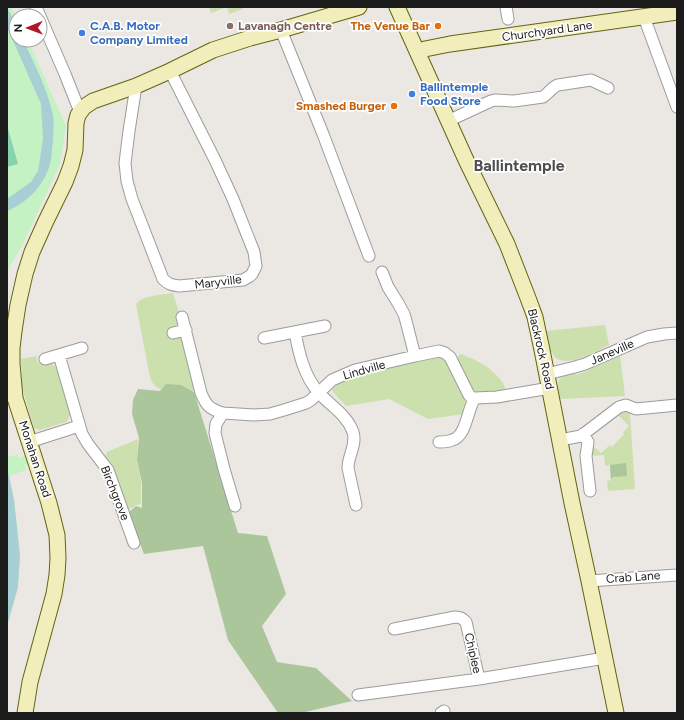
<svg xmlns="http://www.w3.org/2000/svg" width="684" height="720" font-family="Figtree,sans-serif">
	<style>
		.grass { fill: #cce0ad }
		.forest { fill: #acc69b }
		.park { fill: #c4f2c3 }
		.pitch { fill: #89d2ae }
		.water { fill: #a7cfd4 }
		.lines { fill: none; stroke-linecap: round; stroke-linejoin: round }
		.street-casing { stroke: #9c9c9c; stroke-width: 13 }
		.secondary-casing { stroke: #636311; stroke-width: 17 }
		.street { stroke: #fff; stroke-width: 11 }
		.secondary { stroke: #f1eebb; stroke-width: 15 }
		.education-dot { fill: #8d6e63; stroke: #fff; stroke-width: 1.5 }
		.food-dot { fill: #e8710a; stroke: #fff; stroke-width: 1.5 }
		.shop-dot { fill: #3f7fe0; stroke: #fff; stroke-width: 1.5 }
		.labels { text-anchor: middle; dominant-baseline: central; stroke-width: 3.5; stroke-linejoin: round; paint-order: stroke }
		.shop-label { font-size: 12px; font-weight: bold; fill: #366cbe; stroke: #fff; text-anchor: start }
		.education-label { font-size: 12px; font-weight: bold; fill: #785e54; stroke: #fff; text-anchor: start }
		.food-label { font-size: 12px; font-weight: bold; fill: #c56008; stroke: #fff; text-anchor: end }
		.street-label { font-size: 12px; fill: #1b1b1b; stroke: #fff }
		.district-label { font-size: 16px; font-weight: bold; fill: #4e4e4e; stroke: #fff }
	</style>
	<rect width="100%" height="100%" fill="#ebe7e2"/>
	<path class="grass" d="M209,7h33l1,2 -14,5 -2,-7 -16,6z
		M173,293l7,23v21h3l12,53c-12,1 -36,5 -43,-8 -2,-3 -2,-7 -3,-10l-11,-57 -2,-11c7,-9 26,-9 37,-11z
		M605,325l4,20c-13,6 -49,28 -57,7h-2l-4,-21z
		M461,354c16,7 26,10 38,24 3,4 6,6 6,11l-2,2 -23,2 -8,-2 -17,-27 4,-9z
		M36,356l2,7c8,-3 15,-1 20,7l14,45 -3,1 -1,4 -2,2 -26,8 -6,-2 -12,-41 -1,-28z
		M620,356l5,40 -65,3c-3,-18 -5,-23 15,-26l1,2 6,-2z
		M438,357h4l3,2 19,38 2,7 -2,10 -36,5 -39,-20 -43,7 -13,-14 -1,-2c7,-16 87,-28 106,-33z
		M626,412l4,2 5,75 -27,2 -1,-10 4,-1 -1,-15 -5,1 -1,-11 -14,1 1,-5 2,-5 8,7 9,-8 2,2 12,-13 -1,-2 6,-6 -12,-12 2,-1z
		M138,439l-1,22 4,20v23l-5,1 -8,5 -16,-42 -7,-12 2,-4z"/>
	<path class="forest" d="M166,384l15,1 13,7 44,141 29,3 19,58 -24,32 15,36 39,6 36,33 -51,12h-23l-50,-73 -25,-94 -59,8 -7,-18 -8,-24 7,-6 6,2v-25l-5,-23 2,-22 -7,-24 1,-14 5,-11 22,2z
		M626,463l1,13 -14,1 -2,3 -1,-15z"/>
	<path class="park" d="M7,7h4l5,9v24h12l38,86 -6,38 -37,80 -16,27z
		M18,455l1,3 9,-3 3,9 -6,1 1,5 -17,6 5,24 6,55 -2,32 -11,39v-169z"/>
	<path class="pitch" d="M7,125l11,39 -11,3z"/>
	<path class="water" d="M7,7l9,18v15h7c11,23 23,46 29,71 3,9 1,21 1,30 -1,6 -1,13 -2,19 -5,23 -22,42 -44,51v-12l24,-17 7,-11 5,-32 -2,-35 -34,-77z
		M7,471l2,5 5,24 6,55 -2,32 -11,39z"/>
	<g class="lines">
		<defs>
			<path id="street" d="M36,7l29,67 15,38
				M506,7l2,12
				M644,17l33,90
				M281,30l42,104 46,122
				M136,86l-7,45 -4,32 2,18 5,18 31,80c5,5 8,6 16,7l64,-6 7,-4 2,-2 4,-8 -2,-14 -21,-53 -18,-39 -45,-89
				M448,121l43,-20 4,-1 19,1 29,-4c6,-4 9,-10 15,-12l33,-5 17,8
				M382,272l6,15 10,16 6,11 2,7 9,35 24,-5 6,2 5,4 19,38 2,2 4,1
				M182,317l19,76c5,12 8,16 22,20l-7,11 -1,9 9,36 11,37
				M295,332c4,22 9,44 24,61 12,13 28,22 34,39 4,13 -5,23 -5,36l8,37
				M173,333l13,-3
				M264,338l61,-12
				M59,355l23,79 6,10 16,21 4,5 26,73
				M45,359l37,-11
				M547,374l28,-7 10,-3 62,-27 17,-3 13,-1
				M223,413l31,2 16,-1 14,-4 22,-7 5,-3 21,-20 23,-10 60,-14
				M583,434l5,8 -2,14 4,35
				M560,440l21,-4 38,-29 7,-2 10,4 41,-4
				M29,442l50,-16
				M439,442c4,0 9,0 13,-2 15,-4 15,-31 23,-42l22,-1 53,-9
				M589,581l88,-6
				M394,629l61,-12c5,0 7,1 11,5l13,57 126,-21
				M358,695l121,-16
				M441,713l3,-2"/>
			<path id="secondary" d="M397,7l69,153 41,84 21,54 7,19 7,33 30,153 17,78 27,132
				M418,53l7,-4 25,-5 227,-32
				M25,713l5,-31 24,-88 3,-19 1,-17 -1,-23 -8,-32 -34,-105 -3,-34v-16l2,-17 4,-26 7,-31 7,-22 13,-29 20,-41 6,-16 4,-16 1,-27 2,-8 6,-8 9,-6 43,-15 34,-15 43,-21 37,-12 31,-8 78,-23"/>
		</defs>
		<use href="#street" class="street-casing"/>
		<use href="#secondary" class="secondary-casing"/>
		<use href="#street" class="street"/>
		<use href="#secondary" class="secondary"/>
	</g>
	<circle class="education-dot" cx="230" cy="26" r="4"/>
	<g class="food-dot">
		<circle cx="438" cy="26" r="4"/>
		<circle cx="394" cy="106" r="4"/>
	</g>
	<g class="shop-dot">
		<circle cx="82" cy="33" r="4"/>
		<circle cx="412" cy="94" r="4"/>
	</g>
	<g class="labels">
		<g class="shop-label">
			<text x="90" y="26">C.A.B. Motor<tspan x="90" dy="14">Company Limited</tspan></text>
			<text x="420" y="87">Ballintemple<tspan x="420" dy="14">Food Store</tspan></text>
		</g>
		<g class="education-label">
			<text x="238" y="26">Lavanagh Centre</text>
		</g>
		<g class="food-label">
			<text x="430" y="26">The Venue Bar</text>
			<text x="386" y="106">Smashed Burger</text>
		</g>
		<g class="street-label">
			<text transform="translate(547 31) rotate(-8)">Churchyard Lane</text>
			<text transform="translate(218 282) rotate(-7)">Maryville</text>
			<text transform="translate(541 349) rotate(77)">Blackrock Road</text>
			<text transform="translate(612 352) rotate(-24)">Janeville</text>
			<text transform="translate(364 370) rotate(-16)">Lindville</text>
			<text transform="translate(35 459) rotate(72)">Monahan Road</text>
			<text transform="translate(115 493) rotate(68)">Birchgrove</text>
			<text transform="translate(633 577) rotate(-4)">Crab Lane</text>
			<text transform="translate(473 653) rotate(77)">Chiplee</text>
		</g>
		<g class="district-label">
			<text x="519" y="165">Ballintemple</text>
		</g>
	</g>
	<rect width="684" height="720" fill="none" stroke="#1b1b1b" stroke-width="16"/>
	<g transform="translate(28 28) rotate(269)"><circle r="19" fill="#ffffff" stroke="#a4a4a4"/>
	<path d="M0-3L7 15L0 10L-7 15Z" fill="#af1828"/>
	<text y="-6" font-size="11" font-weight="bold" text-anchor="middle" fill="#1b1b1b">N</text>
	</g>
</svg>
